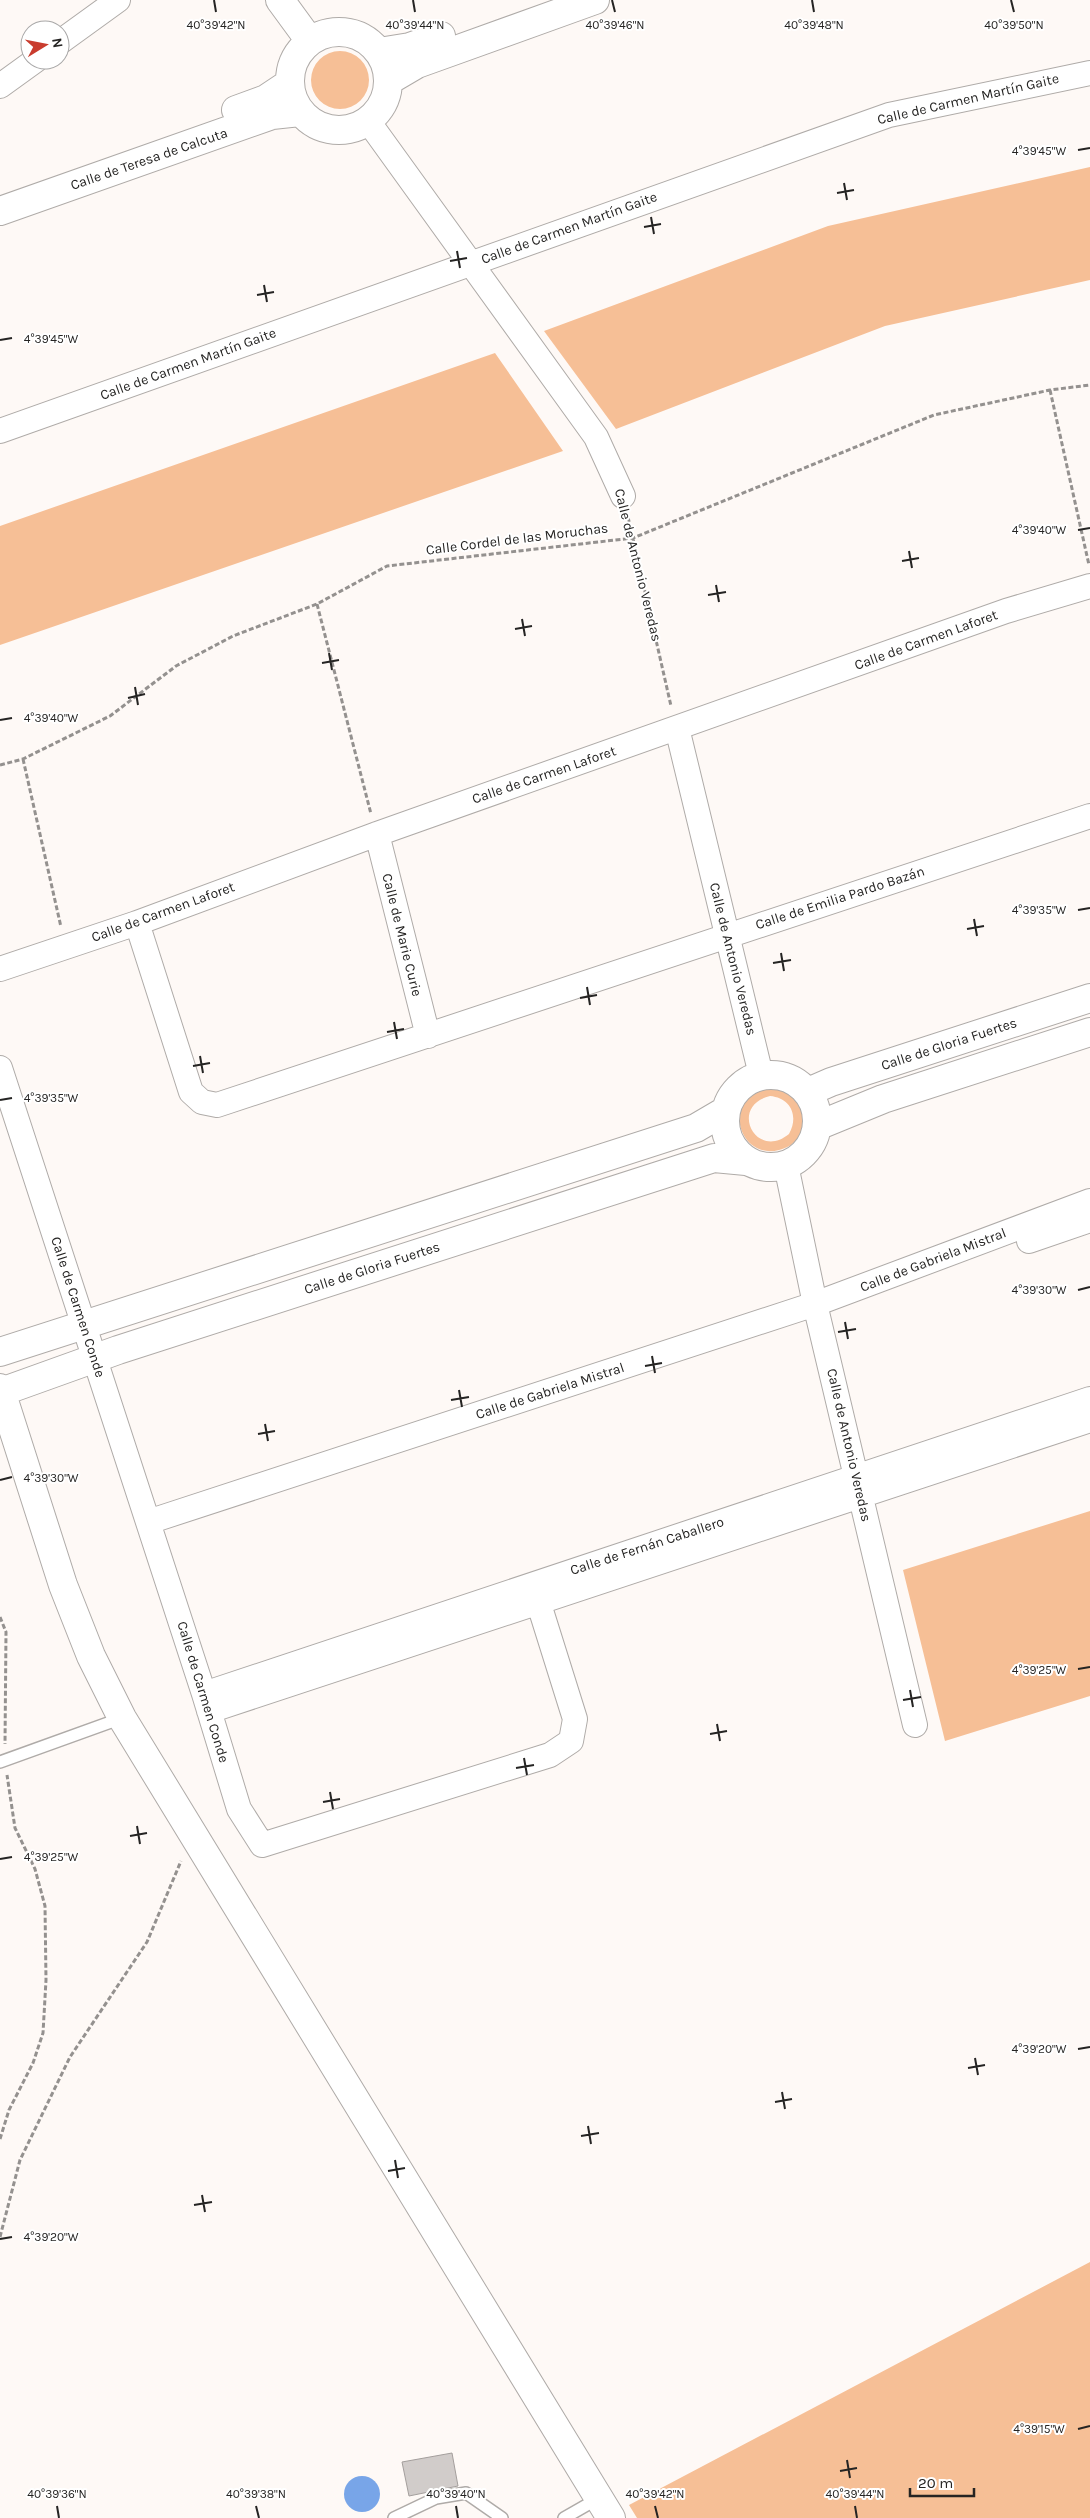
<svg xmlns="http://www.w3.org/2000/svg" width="1090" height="2518" font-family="Karla,sans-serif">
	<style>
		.green { fill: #f6bf96; fill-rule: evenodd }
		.water { fill: #78a5e8 }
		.building { fill: #d1ccca; stroke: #a49f9d }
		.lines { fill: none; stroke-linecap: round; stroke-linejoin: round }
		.lane-casing { stroke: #afaba8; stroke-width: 14 }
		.street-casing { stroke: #afaba8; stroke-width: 26 }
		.secondary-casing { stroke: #afaba8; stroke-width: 30 }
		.path { stroke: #94918f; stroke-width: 3; stroke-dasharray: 5 2.5; stroke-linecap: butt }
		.lane { stroke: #fff; stroke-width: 11 }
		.street { stroke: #fff; stroke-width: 24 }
		.secondary { stroke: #fff; stroke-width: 28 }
		.ticks { fill: none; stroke: #252423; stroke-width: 2 }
		.labels { text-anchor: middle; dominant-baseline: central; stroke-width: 4; stroke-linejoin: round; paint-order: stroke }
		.street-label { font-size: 14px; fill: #252423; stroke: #fff }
		.ticks-label { font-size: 12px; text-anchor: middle; fill: #252423; stroke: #fff; stroke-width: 4; stroke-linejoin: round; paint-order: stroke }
	</style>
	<rect width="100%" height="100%" fill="#fef9f6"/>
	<path class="green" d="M311 80a29 29 0 1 1 58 0a29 29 0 1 1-58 0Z
		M1090,167v113l-205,46 -269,103 -72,-98 284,-105z
		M495,353l68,98 -563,194v-119z
		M772,1085c26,4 42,29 26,53 -5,7 -12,10 -19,12 -43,11 -59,-59 -7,-65zM770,1096c21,2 29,20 19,38 -33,27 -61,-28 -19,-38z
		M1090,1511v185l-145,45 -42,-171z
		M1090,2262v256h-453l-8,-13z"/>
	<path class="water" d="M344 2494a18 18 0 1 1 36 0a18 18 0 1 1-36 0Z"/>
	<path class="building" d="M452,2453l6,33 -49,10 -7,-34z"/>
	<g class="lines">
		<defs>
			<path id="lane" d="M0,1762l122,-44
				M394,2518l42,-20 30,-5 36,25
				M564,2518l35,-20"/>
			<path id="street" d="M60,42l58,-42
				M0,86l36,-26
				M368,121l228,316 27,59
				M0,431l889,-316 201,-42
				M677,728l84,347
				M377,834l51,202
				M137,923l54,169 11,10 15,3 873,-289
				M0,969l137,-46 240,-89 629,-223 84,-25
				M0,1068l204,626 35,115 23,36 288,-90 21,-14 4,-22 -42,-134
				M786,1165l29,139 100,421
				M1029,1241l61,-21
				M148,1522l667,-218 275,-103
				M204,1694l886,-295
				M209,1711l881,-291"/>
			<path id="secondary" d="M280,0l30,41
				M290 81a49 49 0 1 1 98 0a49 49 0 1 1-98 0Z
				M379,52l31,-5 31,-11
				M388,81l29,-17 178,-64
				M236,110l30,-11 24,-16
				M0,211l272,-96 28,-3
				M725 1121a46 46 0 1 1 92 0a46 46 0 1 1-92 0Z
				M808,1092l23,-10 259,-84
				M817,1126l66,-27 207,-67
				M0,1352l696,-224 29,-17
				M0,1388l63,197 28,71 31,62 489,800
				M1,1392l117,-42 596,-192 32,3"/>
		</defs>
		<use href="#lane" class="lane-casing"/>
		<use href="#street" class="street-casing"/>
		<use href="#secondary" class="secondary-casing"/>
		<path class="path" d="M1050,390l39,175
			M628,517l43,189
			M317,604l54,210
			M23,759l38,168
			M0,765l23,-6 87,-43 66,-50 57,-30 84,-32 70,-38 246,-28 301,-123 116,-25 40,-5
			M0,1617l6,15 -1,112
			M0,2139l9,-29 24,-47 10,-30 3,-53 -1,-74 -10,-37 -20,-41 -8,-53
			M0,2237l20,-77 50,-103 77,-115 34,-81"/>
		<use href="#lane" class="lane"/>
		<use href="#street" class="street"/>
		<use href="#secondary" class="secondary"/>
	</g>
	<path class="ticks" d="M214,0l2,12M413,0l2,12M612,0l3,12M812,0l2,12M1011,0l3,12M1078,150l12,-2M844,183l3,17M837,193l17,-3M651,217l3,17M644,227l17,-3M457,251l3,17M450,261l17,-3M264,285l3,17M257,295l17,-3M0,340l12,-2M1078,530l12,-2M909,551l3,17M902,561l17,-3M716,585l3,17M708,595l18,-3M522,619l3,17M515,629l17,-3M329,653l3,17M322,663l17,-3M135,687l3,18M128,698l17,-4M0,720l12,-2M1078,910l12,-2M974,919l3,17M967,929l17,-3M781,953l3,18M773,963l18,-3M587,987l3,18M580,998l17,-3M394,1022l3,17M387,1032l17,-3M200,1056l3,17M193,1066l17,-3M0,1100l12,-2M1078,1290l12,-3M845,1322l3,17M838,1332l18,-3M652,1356l3,17M645,1366l17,-3M459,1390l3,17M451,1400l18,-3M265,1424l3,17M258,1434l17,-3M0,1480l12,-3M1078,1669l12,-2M910,1690l3,17M903,1700l18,-3M717,1724l3,17M710,1734l17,-3M524,1758l3,17M516,1768l18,-3M330,1792l3,17M323,1802l17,-3M137,1826l3,18M130,1836l17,-3M0,1859l12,-2M1078,2049l12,-2M975,2058l3,17M968,2068l17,-3M782,2092l3,17M775,2102l17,-3M588,2126l3,18M581,2136l18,-3M395,2160l3,18M388,2171l17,-3M202,2195l3,17M194,2205l18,-3M0,2239l12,-2M1078,2429l12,-3M847,2460l3,18M840,2471l17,-3M57,2506l2,12M256,2506l3,12M456,2506l2,12M655,2506l3,12M855,2506l2,12"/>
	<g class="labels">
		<g class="street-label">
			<text transform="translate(968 99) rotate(-13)">Calle de Carmen Martín Gaite</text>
			<text transform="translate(149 159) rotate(-19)">Calle de Teresa de Calcuta</text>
			<text transform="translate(569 228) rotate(-20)">Calle de Carmen Martín Gaite</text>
			<text transform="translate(188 364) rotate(-20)">Calle de Carmen Martín Gaite</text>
			<text transform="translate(517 539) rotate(-7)">Calle Cordel de las Moruchas</text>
			<text transform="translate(638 565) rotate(76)">Calle de Antonio Veredas</text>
			<text transform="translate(926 640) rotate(-20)">Calle de Carmen Laforet</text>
			<text transform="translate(544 775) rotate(-19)">Calle de Carmen Laforet</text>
			<text transform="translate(840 898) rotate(-18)">Calle de Emilia Pardo Bazán</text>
			<text transform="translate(163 912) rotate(-20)">Calle de Carmen Laforet</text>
			<text transform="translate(402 935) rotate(76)">Calle de Marie Curie</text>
			<text transform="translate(733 959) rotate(76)">Calle de Antonio Veredas</text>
			<text transform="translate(949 1044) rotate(-18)">Calle de Gloria Fuertes</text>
			<text transform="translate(933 1260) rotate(-21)">Calle de Gabriela Mistral</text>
			<text transform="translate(372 1268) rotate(-18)">Calle de Gloria Fuertes</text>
			<text transform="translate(78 1307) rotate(72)">Calle de Carmen Conde</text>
			<text transform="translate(550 1391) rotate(-18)">Calle de Gabriela Mistral</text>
			<text transform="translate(849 1445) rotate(77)">Calle de Antonio Veredas</text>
			<text transform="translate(647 1546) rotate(-18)">Calle de Fernán Caballero</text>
			<text transform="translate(203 1692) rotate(73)">Calle de Carmen Conde</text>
		</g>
	</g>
	<g class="ticks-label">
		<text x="216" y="29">40°39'42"N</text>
		<text x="415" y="29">40°39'44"N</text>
		<text x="615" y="29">40°39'46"N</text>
		<text x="814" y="29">40°39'48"N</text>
		<text x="1014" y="29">40°39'50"N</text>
		<text x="1039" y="155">4°39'45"W</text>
		<text x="51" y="343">4°39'45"W</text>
		<text x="1039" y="534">4°39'40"W</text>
		<text x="51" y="722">4°39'40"W</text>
		<text x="1039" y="914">4°39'35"W</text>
		<text x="51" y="1102">4°39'35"W</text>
		<text x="1039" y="1294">4°39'30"W</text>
		<text x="51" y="1482">4°39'30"W</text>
		<text x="1039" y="1674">4°39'25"W</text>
		<text x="51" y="1861">4°39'25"W</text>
		<text x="1039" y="2053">4°39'20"W</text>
		<text x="51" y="2241">4°39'20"W</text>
		<text x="1039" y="2433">4°39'15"W</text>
		<text x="57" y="2498">40°39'36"N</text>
		<text x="256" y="2498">40°39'38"N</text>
		<text x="456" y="2498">40°39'40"N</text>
		<text x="655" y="2498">40°39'42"N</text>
		<text x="855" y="2498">40°39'44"N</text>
	</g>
	<g transform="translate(45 45) rotate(80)"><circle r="24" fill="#ffffff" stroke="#a8a7a7"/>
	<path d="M0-4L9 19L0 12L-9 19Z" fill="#c93c2e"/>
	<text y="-8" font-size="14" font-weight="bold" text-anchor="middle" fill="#252423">N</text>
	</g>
	<path d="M910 2488v8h64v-8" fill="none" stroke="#252423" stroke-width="2.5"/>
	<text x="918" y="2488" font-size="15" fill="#252423" stroke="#ffffff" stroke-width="4" paint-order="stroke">20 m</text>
</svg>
